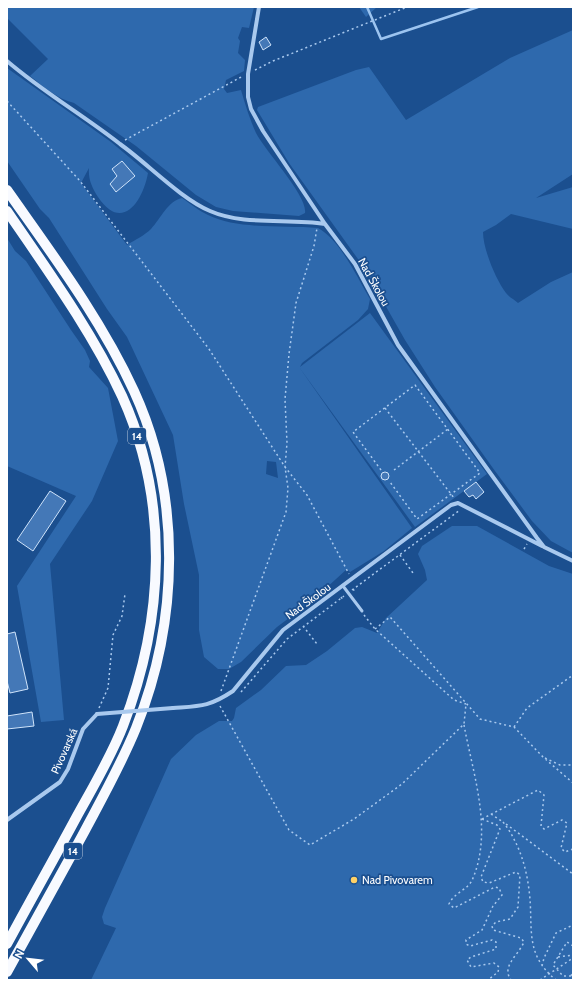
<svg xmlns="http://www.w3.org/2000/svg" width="580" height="987" font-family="Cabin,sans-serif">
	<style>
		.green { fill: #2e69ad; fill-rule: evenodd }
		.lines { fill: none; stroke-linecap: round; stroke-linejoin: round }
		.stream { stroke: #9cc4f0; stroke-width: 2.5 }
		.building { fill: #4478b7; stroke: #cfe3fa }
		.path { stroke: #a9c9ee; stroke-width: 1.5; stroke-dasharray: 2 3; stroke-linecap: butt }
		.service { stroke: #a9c9ee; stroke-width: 3 }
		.minor { stroke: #a9c9ee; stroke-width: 4 }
		.trunk { stroke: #f8faff; stroke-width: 10 }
		.minor-bridge { stroke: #a9c9ee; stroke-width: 4 }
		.poi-dot { fill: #ffd166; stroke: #1b4f8f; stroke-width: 1.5 }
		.labels { text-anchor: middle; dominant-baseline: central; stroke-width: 3.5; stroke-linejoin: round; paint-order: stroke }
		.shield { fill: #1b4f8f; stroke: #bbcadd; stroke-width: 1 }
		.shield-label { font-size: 10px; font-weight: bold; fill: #fff }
		.street-label { font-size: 11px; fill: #fff; stroke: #1b4f8f }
		.poi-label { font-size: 11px; fill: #fff; stroke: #1b4f8f; text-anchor: start }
	</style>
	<rect width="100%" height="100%" fill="#1b4f8f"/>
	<path class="green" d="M7,7h247l-5,21 -7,-1 -4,11 2,3 -2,12 7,7 -1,11 -18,9 -2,9 3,4 14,-3c4,14 9,30 15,43 9,18 52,63 49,80l-6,3 -66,-5 -17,-4 -20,-12 -60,-49 -62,-43c-17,-4 -31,-17 -44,-27l18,-17 -41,-41z
		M359,7h18l-11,10z
		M573,30v144l-37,24 37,-11v42l-62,-15 -15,11 -13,7c0,17 13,48 23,61 3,4 9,7 12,10l33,-21 22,-10v281l-22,-12 -19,-20 -37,-50 -60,-84 -30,-47 -42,-74 -74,-103 -32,-53 1,-3 98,-37 13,-3 37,53 104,-62z
		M7,68l104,74 37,31c-5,28 -26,60 -50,24 -6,-9 -10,-18 -9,-29l-8,15 46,62c8,-5 18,-10 24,-16 10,-11 17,-28 31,-31 9,6 17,13 26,17 30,15 77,10 110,13 22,12 39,49 52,71l-2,10 -10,11 -56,43 -2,4 70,-54 117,161 -72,53 -116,-160 113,161 -28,23 -34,21 -3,-3 -34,31 -36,27 -36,35 -12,7h-11l-14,-12 -5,-27v-55l-15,-71 -11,-69 -46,-98 -20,-28 -58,-91 -9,-9 -33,-48zM267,461l9,1 2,16 -12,-4z
		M7,238l8,13 11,10 45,69 14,20 5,11 -1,6 19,21 10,53 -26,60 -42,63 14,156 -23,2 -24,-136 59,-90 -69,-30z
		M452,526h25l72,40 24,8v406h-482l25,-52 -12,-4 -2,-7 3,-9 66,-149 25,-24 23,-14h13l2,-3 2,-10 25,-18 25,-24 20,-1 21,-14 28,-23 7,-1 15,6 9,-15 41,-38 -2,-10 -7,-16 4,-8z"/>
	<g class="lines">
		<path class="stream" d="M367,7l14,32 97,-32"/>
	</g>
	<path class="building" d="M266,37l5,8 -8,5 -4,-8z
		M122,161l13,15 -19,16 -6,-8 7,-8 -5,-7z
		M381 476a4 4 0 1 1 8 0a4 4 0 1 1-8 0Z
		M476,482l8,10 -8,7 -3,-4 -4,2 -5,-6z
		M50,491l16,10 -33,50 -16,-11z
		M15,632l13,57 -18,4 -3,-12v-47z
		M32,712l2,14 -27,3v-13z"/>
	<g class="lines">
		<path class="path" d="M255,70l18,-9 134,-54
			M7,101l73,80 129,168 76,118 22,28 42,79
			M125,140l118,-64
			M385,408l69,90
			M381,470l-28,-38 62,-47 65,88 -63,46 -27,-37
			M394,470l54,-41
			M524,549l3,-5
			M400,555l13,18
			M353,589l3,4
			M352,590l108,-80
			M341,597l3,4
			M364,615l11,14 79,71 12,4
			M303,626l14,18
			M375,629l15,-12 90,102 34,8 29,30 30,26
			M221,691l65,-179 2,-24 -3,-21 2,-24 -2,-44 4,-45 7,-51 18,-57 3,-18
			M241,692l46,-53 57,-43
			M220,706l69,124 21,15 44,-26 48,-35 62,-60 2,-20
			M99,708l9,-20 5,-53 9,-19 3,-22
			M464,725c9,49 29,105 9,153 -4,12 -19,14 -24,26l5,4 41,-21 4,1 3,7 -9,11 -11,24 -16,10v4l4,2 22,-6 4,2v7l-25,8 -4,3 4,7 23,-4 5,4 -1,5 -10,8
			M514,727l13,-19 46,-33
			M545,758l15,7h13
			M491,814l12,8
			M482,819l15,6 3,4 -19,48 2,5 6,1 27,-11 4,3 -2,32 -8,12 -14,3 -4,4 1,4 28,8 3,4c-6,14 -23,24 -13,38
			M482,819l56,-29 6,5 -3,31 3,3 18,-9 5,3 -6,25 4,4 8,-3
			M503,822c15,19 23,43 26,68 5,36 -6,63 27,90
			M506,824l67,50
			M573,946l-6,-4 -14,23 10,11h10
			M558,957l15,-2
			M542,966l2,-8 12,-25 17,-8
			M571,976l2,-5
			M540,980l33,-22"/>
		<path class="service" d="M343,586l19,25"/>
		<path class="minor" d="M259,7l-11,67v23l3,12 12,22 62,93 30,40 43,81 139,193 7,9 29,14
			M7,61c36,31 76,54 113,83 28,20 60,54 90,67 34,15 79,7 115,13
			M173,708c27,-2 36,-1 60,-17l50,-61 168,-125 7,-2 84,43
			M7,820l53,-38 8,-13 15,-40 14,-15"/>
		<path class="trunk" d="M7,190c45,64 94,129 127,201 48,105 45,230 2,337 -15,37 -35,72 -54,108 -25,45 -50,91 -75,136
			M7,211c41,60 84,119 115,185 48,106 42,224 1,330 -12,31 -30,61 -46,90 -23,43 -47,85 -70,128"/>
		<path class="minor-bridge" d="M97,714l76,-6"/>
	</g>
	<circle class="poi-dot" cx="354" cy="880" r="4"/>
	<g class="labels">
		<g class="shield">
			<rect x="128" y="428" width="18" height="16" rx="3"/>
			<rect x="64" y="843" width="18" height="16" rx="3"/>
		</g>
		<g class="shield-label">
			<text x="137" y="436">14</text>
			<text x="73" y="851">14</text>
		</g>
		<g class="street-label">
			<text transform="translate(374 282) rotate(61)">Nad Školou</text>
			<text transform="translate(308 601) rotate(-36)">Nad Školou</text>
			<text transform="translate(64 751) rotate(-66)">Pivovarská</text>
		</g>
		<g class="poi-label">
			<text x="362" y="880">Nad Pivovarem</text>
		</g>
	</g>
	<rect width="580" height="987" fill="none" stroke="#ffffff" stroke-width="16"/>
	<g transform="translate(28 959) rotate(298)" stroke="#1b4f8f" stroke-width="3" paint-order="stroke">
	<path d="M0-3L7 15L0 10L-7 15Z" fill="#ffffff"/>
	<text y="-6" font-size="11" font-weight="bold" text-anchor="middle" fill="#ffffff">N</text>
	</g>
</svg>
